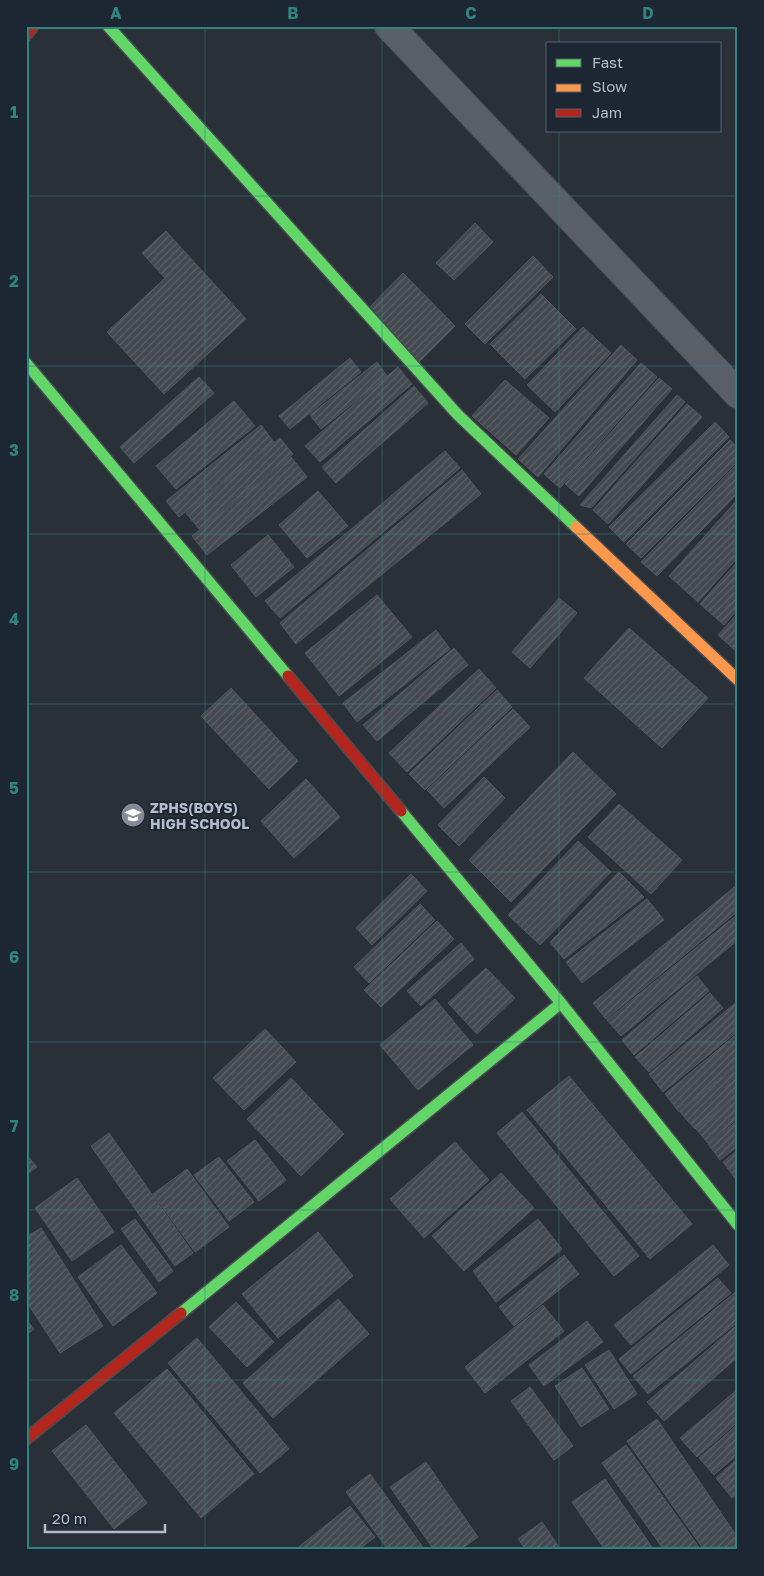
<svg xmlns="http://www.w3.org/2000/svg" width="764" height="1576" font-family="'Golos Text',sans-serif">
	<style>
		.building { fill: url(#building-hatch); stroke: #52575f }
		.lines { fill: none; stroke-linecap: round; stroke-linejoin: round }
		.street-casing { stroke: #484c53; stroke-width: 30 }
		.fast-casing { stroke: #484c53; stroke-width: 14 }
		.slow-casing { stroke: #484c53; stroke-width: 14 }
		.jam-casing { stroke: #484c53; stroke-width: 14 }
		.street { stroke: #5a5e66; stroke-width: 28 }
		.fast { stroke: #63d668; stroke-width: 11 }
		.slow { stroke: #ff974d; stroke-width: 11 }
		.jam { stroke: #b3261e; stroke-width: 11 }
		.grid { fill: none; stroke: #308480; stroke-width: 1; stroke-opacity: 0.55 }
		.labels { text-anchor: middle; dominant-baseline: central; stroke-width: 4; stroke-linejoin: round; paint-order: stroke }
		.poi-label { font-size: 14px; font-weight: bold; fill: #b4bcc9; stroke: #1d2633; text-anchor: start }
		.neatline { fill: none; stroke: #308480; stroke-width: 2 }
		.grid-label { font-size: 16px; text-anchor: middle; font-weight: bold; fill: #308480 }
	</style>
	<defs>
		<pattern id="building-hatch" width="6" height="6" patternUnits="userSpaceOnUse" patternTransform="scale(1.25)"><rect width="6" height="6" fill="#444950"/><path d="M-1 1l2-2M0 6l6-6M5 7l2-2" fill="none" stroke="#5d6168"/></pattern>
	</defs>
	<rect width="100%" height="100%" fill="#2a3038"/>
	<path class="building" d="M475,223l18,19 -39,38 -18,-17z
		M166,231l80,88 -82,75 -57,-62 58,-54 -23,-25z
		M533,256l20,21 -68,67 -20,-20z
		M403,273l52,53 -36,36 -52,-52z
		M541,294l35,35 -51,50 -35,-35z
		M583,327l28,26 -56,59 -28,-27z
		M621,345l16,15 -99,117 -20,-18z
		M350,358l11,14 -71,57 -11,-13z
		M377,362l10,14 -66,53 -11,-14z
		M641,363l16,14 -97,111 -16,-14z
		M398,367l14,17 -92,78 -15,-16z
		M199,377l15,16 -80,70 -14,-16z
		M659,378l13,11 -93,107 -14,-12z
		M505,380l44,38 -33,37 -44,-39z
		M414,386l14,17 -92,80 -14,-16z
		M677,395l8,7 -94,106 -11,-3z
		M234,401l21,25 -79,63 -20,-23z
		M687,404l15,13 -94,107 -15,-14z
		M715,422l14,15 -105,105 -15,-15z
		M261,425l13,17 -95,75 -13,-16z
		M280,438l13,16 -94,75 -13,-16z
		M730,440l8,8v13l-97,97 -15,-14z
		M445,451l15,17 -180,150 -15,-17z
		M291,457l16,20 -100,78 -15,-19z
		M738,463v30l-81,83 -16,-14z
		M462,470l19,24 -185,150 -16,-21z
		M318,491l30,35 -41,32 -28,-33z
		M738,499v58l-40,45 -29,-26z
		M268,535l26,32 -38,30 -25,-32z
		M738,561v48l-14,16 -24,-21z
		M377,595l35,42 -73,59 -34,-43z
		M559,598l18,15 -47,55 -18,-16z
		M738,613v40l-20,-18z
		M629,628l79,70 -46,50 -78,-70z
		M436,630l14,19 -93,73 -14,-19z
		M454,648l14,17 -91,76 -14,-16z
		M479,669l17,19 -89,84 -18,-19z
		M231,688l67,73 -29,28 -68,-73z
		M497,690l15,17 -87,83 -16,-16z
		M513,709l17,18 -86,81 -17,-18z
		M573,752l43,42 -105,108 -42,-42z
		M484,777l21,21 -46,48 -21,-21z
		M306,779l34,38 -46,41 -33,-37z
		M619,804l63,56 -31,34 -63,-57z
		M578,841l33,31 -71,73 -32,-30z
		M619,872l25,25 -80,62 -14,-17z
		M411,874l16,17 -55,54 -16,-17z
		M738,884v27l-132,108 -13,-16z
		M647,899l17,21 -82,63 -16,-21z
		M420,904l15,16 -66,63 -15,-16z
		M738,914v26l-117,96 -14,-16z
		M437,921l17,18 -73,68 -17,-17z
		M461,943l13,16 -53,47 -14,-15z
		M486,968l29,30 -38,36 -29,-31z
		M697,976l12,15 -75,64 -12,-15z
		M710,993l13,15 -74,64 -14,-15z
		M435,999l38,46 -55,45 -38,-45z
		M738,1001v30l-75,61 -14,-18z
		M265,1029l31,33 -52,48 -31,-32z
		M738,1033v30l-59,49 -14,-18z
		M738,1064v30l-43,35 -15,-17z
		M569,1076l123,148 -42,35 -123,-149z
		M291,1078l53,56 -43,42 -54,-57z
		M738,1095v23l-30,25 -12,-14z
		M522,1112l117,144 -25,20 -117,-143z
		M738,1120v26l-18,14 -12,-16z
		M109,1133l84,120 -18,13 -84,-120z
		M255,1140l31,40 -27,21 -32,-40z
		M455,1142l34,38 -65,58 -34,-39z
		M738,1150v26l-3,2 -12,-16z
		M26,1154l11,13 -11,8z
		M219,1157l35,45 -25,19 -35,-46z
		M187,1169l42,58 -34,25 -42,-58z
		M501,1173l33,35 -70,63 -32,-35z
		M77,1178l37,54 -42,29 -37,-53z
		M135,1219l38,52 -14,11 -38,-53z
		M538,1219l24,30 -66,53 -23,-31z
		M41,1228l62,98 -43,27 -34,-52v-64z
		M318,1232l35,44 -75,62 -36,-44z
		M121,1245l36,48 -44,33 -35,-49z
		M713,1245l16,20 -98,80 -17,-20z
		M564,1255l15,19 -65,52 -15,-19z
		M718,1278l13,15 -100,81 -12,-15z
		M738,1290v32l-90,72 -15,-18z
		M338,1299l31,35 -96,84 -30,-35z
		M236,1302l38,40 -27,25 -38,-40z
		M543,1305l21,26 -79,62 -20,-26z
		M26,1319l8,10 -8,6z
		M587,1321l16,21 -59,44 -15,-21z
		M738,1324v33l-74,64 -17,-19z
		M197,1338l92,111 -29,24 -92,-110z
		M609,1350l28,44 -23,15 -29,-44z
		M582,1368l27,41 -28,18 -26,-41z
		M167,1369l87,105 -53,44 -87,-105z
		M530,1387l43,59 -19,14 -43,-59z
		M738,1389v33l-41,35 -17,-19z
		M657,1419l81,119v12h-34l-77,-109z
		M738,1424v30l-24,21 -15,-17z
		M86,1425l61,78 -33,26 -62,-78z
		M626,1445l75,105h-37l-62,-87z
		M738,1458v35l-6,5 -16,-20z
		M426,1462l52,75 -18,13h-26l-44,-63z
		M370,1474l55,76h-37l-42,-58z
		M605,1479l49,71h-49l-33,-48z
		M350,1506l25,31 -17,13h-63z
		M542,1522l19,28h-35l-8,-11z"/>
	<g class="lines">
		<defs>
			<path id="street" d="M389,26l349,368"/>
			<path id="fast" d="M108,26l350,389 118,112
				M26,363l262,313
				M401,811l160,192 177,222
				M181,1313l380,-310"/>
			<path id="slow" d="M576,527l162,153"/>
			<path id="jam" d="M26,35l7,-9
				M288,676l113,135
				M26,1439l155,-126"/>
		</defs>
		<use href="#street" class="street-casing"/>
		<use href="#fast" class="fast-casing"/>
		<use href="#slow" class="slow-casing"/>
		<use href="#jam" class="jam-casing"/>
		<use href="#street" class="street"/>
		<use href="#fast" class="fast"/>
		<use href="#slow" class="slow"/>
		<use href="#jam" class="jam"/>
	</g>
	<path class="grid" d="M205,26v1524M382,26v1524M559,26v18M559,131v1419M26,196h712M26,366h712M26,534h712M26,704h712M26,872h712M26,1042h712M26,1210h712M26,1380h712"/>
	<defs>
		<symbol id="school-disc" viewBox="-11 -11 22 22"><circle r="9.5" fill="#848b96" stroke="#1d2633"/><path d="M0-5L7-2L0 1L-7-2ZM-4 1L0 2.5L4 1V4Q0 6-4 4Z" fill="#fff"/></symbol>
	</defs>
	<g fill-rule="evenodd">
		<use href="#school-disc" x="119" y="801" width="28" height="28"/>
	</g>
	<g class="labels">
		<g class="poi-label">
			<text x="150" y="807">ZPHS(BOYS)<tspan x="150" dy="16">HIGH SCHOOL</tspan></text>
		</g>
	</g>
	<rect width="764" height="1576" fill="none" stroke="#1d2633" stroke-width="55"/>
	<rect x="546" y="42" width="175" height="90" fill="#1d2633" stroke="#59626f"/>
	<rect x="556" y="59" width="25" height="8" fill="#63d668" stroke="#59626f"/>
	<text x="592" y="68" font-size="15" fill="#b4bcc9">Fast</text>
	<rect x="556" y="84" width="25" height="8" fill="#ff974d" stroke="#59626f"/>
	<text x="592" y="92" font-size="15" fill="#b4bcc9">Slow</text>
	<rect x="556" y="109" width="25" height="8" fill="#b3261e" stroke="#59626f"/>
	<text x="592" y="118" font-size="15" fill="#b4bcc9">Jam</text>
	<path d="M45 1524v8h120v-8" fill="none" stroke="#b4bcc9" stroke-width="2.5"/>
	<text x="52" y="1524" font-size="15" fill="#b4bcc9" stroke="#1d2633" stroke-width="4" paint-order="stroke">20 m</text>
	<rect x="28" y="28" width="708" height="1520" class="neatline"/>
	<g class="grid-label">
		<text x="116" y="19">A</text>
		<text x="293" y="19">B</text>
		<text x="471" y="19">C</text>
		<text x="648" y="19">D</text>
		<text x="14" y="118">1</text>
		<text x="14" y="287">2</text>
		<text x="14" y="456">3</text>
		<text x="14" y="625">4</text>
		<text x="14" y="794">5</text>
		<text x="14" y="963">6</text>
		<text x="14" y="1132">7</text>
		<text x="14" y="1301">8</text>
		<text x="14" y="1470">9</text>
	</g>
</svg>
